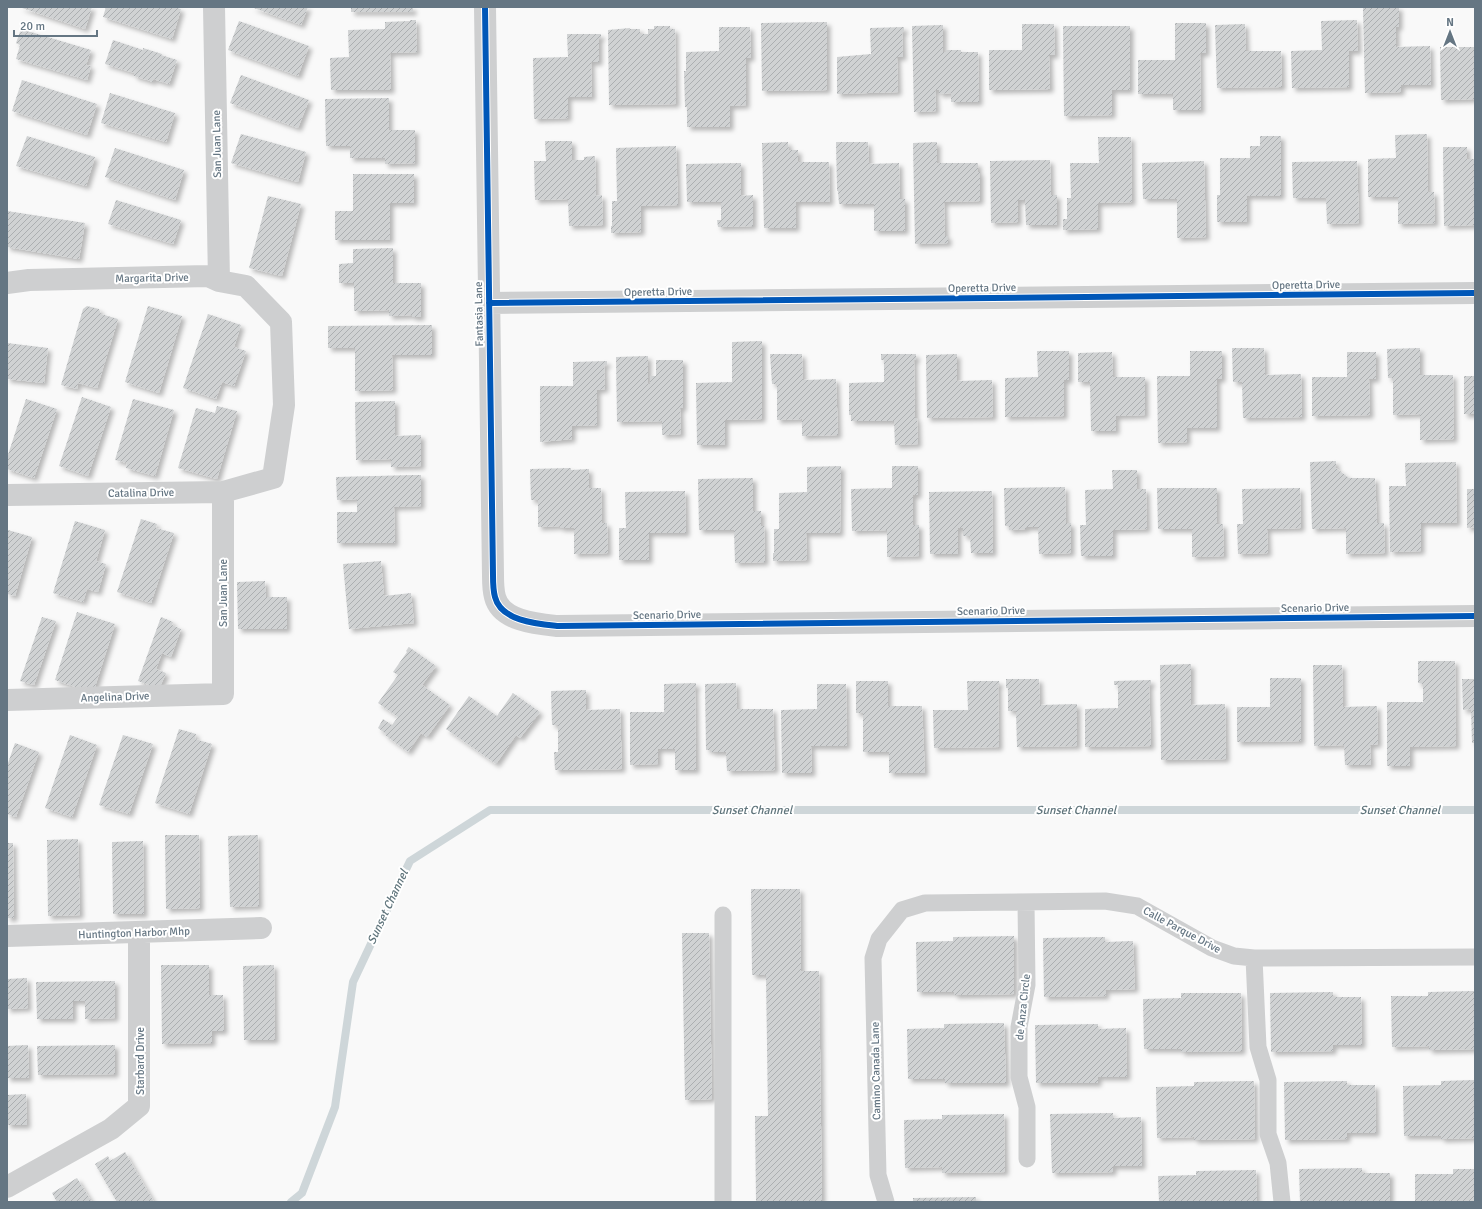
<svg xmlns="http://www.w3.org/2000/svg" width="1482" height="1209" font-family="Signika,sans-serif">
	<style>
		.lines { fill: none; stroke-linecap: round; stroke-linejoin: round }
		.stream { stroke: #ced6d9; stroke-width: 8 }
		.building { fill: url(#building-hatch); filter: url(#shadow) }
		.lane { stroke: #cecfd0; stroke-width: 17 }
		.street { stroke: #cecfd0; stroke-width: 22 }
		.cycleway-casing { stroke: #fff; stroke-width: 8 }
		.cycleway { stroke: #0057b8; stroke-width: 6 }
		.labels { text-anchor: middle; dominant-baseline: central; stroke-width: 4; stroke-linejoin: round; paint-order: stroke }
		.street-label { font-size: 11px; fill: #657683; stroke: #fff }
		.water-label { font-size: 12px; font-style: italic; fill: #60757c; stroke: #fff }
	</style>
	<defs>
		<pattern id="building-hatch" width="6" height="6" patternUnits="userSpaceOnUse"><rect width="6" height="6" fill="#d0d2d3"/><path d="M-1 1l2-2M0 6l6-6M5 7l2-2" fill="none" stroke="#acafb1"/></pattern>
		<filter id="shadow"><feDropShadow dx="3.5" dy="3.5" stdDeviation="2" flood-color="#0004"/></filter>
	</defs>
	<rect width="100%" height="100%" fill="#f9f9f9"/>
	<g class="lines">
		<path class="stream" d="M291,1202l11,-9 33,-86 18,-125 57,-121 80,-51h985"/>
	</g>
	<path class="building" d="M19,7h73l-7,22z
		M106,7h68l7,2 -9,30 -69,-22z
		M251,7h57l-7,18z
		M351,7h62v5h-62z
		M1399,7v20h-3v20l34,-1 1,39h-30v7l-36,1 -2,-85z
		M410,20h6l1,32 -27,1 1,37h-60l-1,-32 19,-1 -1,-27 37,-1v-7l25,-1z
		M1357,20l1,31h-9v36l-57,1 -1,-37 31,-1 -1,-29z
		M239,21l70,25 -11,30 -70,-26z
		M827,22v68l-65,1 -1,-68z
		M1175,23h31v30h-6l1,57h-28v-16h-35v-34h37z
		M1022,24h32l1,31h-6l1,34 -61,1v-40h33z
		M1245,24l1,27h35l1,36 -65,1 -2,-63z
		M943,25v27h3v-2h15v2h17l1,50h-28v-9l-12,1v-4h-4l1,21 -22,1 -2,-86z
		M654,26h16v3h5l1,75 -67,1 -1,-75 22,-2v1h10v5h8v-5h6z
		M1063,26h67v64h-18v25l-48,1z
		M719,27h31l1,31h-5v47l-16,1v21h-43v-20h-2l-1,-36h2v-19l33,-1z
		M904,27v5h-2l1,25h-6l1,35 -61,2v-37l34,-3 -1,-26z
		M21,29l70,21 -5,15 5,1 -4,14 -71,-21 4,-14 -4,-2z
		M567,34h34v4h-2v24h-8l1,35h-24v21l-34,1 -1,-61 35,-1z
		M113,40l30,10v-2l19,6 -1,1 16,5 -8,24 -16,-5v3l-19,-6v-3l-29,-9z
		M1440,47h35v52l-34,1z
		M241,75l68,25 -11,28 -68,-25z
		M22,80l75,24 -10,31 -75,-24z
		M110,93l65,20 -9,29 -65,-19z
		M389,98v32h26v33l-30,1v-6h-35v-12h-24l-1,-47z
		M241,134l65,18 -8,30 -67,-19z
		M1427,134l1,58h6l1,31 -37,1v-27h-30v-38l28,-1 -1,-23z
		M27,136l68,21 -9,29 -70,-20z
		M1260,136h21v60h-34v26h-30v-27h3v-37h30v-12h10z
		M1098,137h33l1,65 -34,1v26l-35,1v-11h4v-21h4l-1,-35h29z
		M545,141h27v19h12v-3l11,-1 1,40 6,-1 1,30 -34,1 -1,-27 -33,1 -1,-39h12z
		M788,142l1,8h9v12h31l1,40h-34v26h-32l-2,-85z
		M836,142h32l1,22 30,-1 1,36h5v32h-31v-27h-35l-1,-13h-1z
		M937,142v21h41v9h2v29l-36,1 1,34h3v7l-33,1 -2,-101z
		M676,146l2,59 -37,1v26l-30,1v-7h1v-25h5l-1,-53z
		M1443,147h24v12h8v66l-31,1z
		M115,148l69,22 -9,30 -70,-23z
		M1050,160l1,35h6v30h-31l-1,-25h-7v22l-27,1 -1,-62z
		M1204,161l2,76 -29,1v-39h-34l-1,-36z
		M1357,161l2,62 -32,1 -1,-26h-33l-1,-36z
		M741,163v33l12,-1v31l-35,1 -1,-7h4v-18h-34l-1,-38z
		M353,174h61v29h-24v37h-55v-29h18z
		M268,196l33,8 -19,72 -33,-8z
		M116,200l65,20 -8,24 -65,-20z
		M7,211l78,12 -6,36 -72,-12z
		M393,248v35h28v34h-9v-2l-23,1v-6l-35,1v-28h-15v-19l14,-1v-14z
		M87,306l12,3 2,5 17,5 -21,69 -19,-5 -1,6 -16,-4 22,-76z
		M148,306l34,10 -23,77 -34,-11z
		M208,314l33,11 -7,22 12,4 -12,35 -12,-4 -6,17 -33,-11z
		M432,325v30h-40l1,35 -38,1v-43h-27v-22z
		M762,341v78l-37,1v25h-28l-1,-62 36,-1v-40z
		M7,343l41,5 -4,35 -37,-4z
		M1232,348h32l1,27 36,-1 1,43 -59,1 -1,-36h-9z
		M1420,348v27h33l1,64 -34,1v-26l-27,1v-37h-5l-1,-29z
		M1037,351h32v29h-5v36l-59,1v-39l33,-1z
		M1190,351h32v28h-5v49h-30v14l-29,1 -1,-67h33z
		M1112,352l1,25h32v38l-29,1v15h-25l-1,-49h-12v-29z
		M1347,352h29v27h-7l1,36 -58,1v-39h35z
		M770,354h32l1,26 33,-1 2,56 -36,1v-17l-25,1v-36h-5z
		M881,354h35v6h-2l1,58h2l1,26 -23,1 -1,-24h-43v-6h-2v-32l35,-1v-22h-3z
		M957,354v27l35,-1 1,37 -66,1 -1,-63z
		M648,356v28h2v-8h6v-16h27v48h-3l1,26 -19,1v-14l-45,1 -1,-65z
		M607,361v4h-3l1,24 -8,1v35l-25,1v13l-32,3v-56h33v-24z
		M1464,376h11v38h-11z
		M82,397l29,10 -23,69 -29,-10z
		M26,399l31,10 -23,69 -27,-9v-11z
		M133,399l41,11 -19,66 -29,-8 1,-5 -12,-3z
		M395,401v35l26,-1v31l-30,1v-8l-35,1 -1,-58z
		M217,406l20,5 -20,68 -39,-11 18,-60 19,5z
		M1336,461v7l13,10h26l2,45h7l1,30 -39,1v-26l-34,1 -2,-67z
		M1456,462l1,61h-36v28l-31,1 -1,-66h17l-1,-23z
		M841,466l-1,67h-34l1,27 -34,1v-8h1v-24h5v-36l28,-1v-25z
		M892,466h26v29h-5v30h6v31l-32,1v-27l-35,1 -1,-42 41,-1z
		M571,468v2l18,-1v19h12l1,35h5l1,30 -34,1v-26h-14v-2l-22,1v-27h-7l-1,-31z
		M1112,470h25v19h9l1,40 -34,1v26h-32l-1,-31h6l-1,-35 28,-1z
		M414,475h7v31l-27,1 1,36h-58v-31h20v-13l-20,1 -1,-23z
		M753,478v33h8v15h3l1,36 -30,1 -1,-33h-35l-1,-51z
		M1065,487l1,36h5v30l-32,1 -1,-27h-12v2l-17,1v-4h-4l-1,-38z
		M1157,488h60v36h6l1,32 -32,1v-28h-34z
		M1300,488l1,40 -34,1 1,24 -30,1 -1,-30h6l-1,-35z
		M1467,489h8v38l-8,1z
		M685,491l1,42h-37v27h-30v-32h7l-1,-36z
		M992,491l1,62h-22l-1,-17h-7v-8h-5v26h-28l-1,-62z
		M141,519l16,5 -1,4 18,5 -23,70 -34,-11z
		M75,521l30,9 -9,31 10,3 -8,28 -11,-3 -4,13 -30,-9z
		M8,530l24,7 -17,59 -8,-2v-60z
		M381,561l3,35 27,-3 3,30 -65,6 -6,-65z
		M265,581l1,16h21v32h-49l-1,-47z
		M77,612l38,12 -22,69 -38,-13z
		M42,617l14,4 -22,64 -14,-4z
		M161,617l12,5 -1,3 9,4 -10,28 -9,-4 -6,16 10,4 -7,16 -21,-8z
		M409,647l27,19 -14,19 28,20 -23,32 -6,-4 -13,19 -23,-17 1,-1 -8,-6 5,-9 9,6 6,-8 -20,-14 20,-28 -5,-3 14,-20 -1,-1z
		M1418,661h37l1,85 -46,1v19h-23v-64h36v-18l-5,-1z
		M1191,664v41l34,-1 1,55 -65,1 -1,-95z
		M1313,665h29l1,42 34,-1 1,38 -8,1 1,20h-26l-1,-20 -30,1z
		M1270,678h31v63l-64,1v-35h33z
		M1006,679h33l1,26 37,-1v42l-60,1 -1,-36h-8v-23h-2z
		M1462,679h13v64h-3l-1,-34 -8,1z
		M1151,680v5h-2l2,61 -66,1v-38l33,-1v-23h-4v-4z
		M856,681h32v25h34l3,67h-36v-21h-26v-39h-7z
		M967,681h32l1,4h-2l1,62 -65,1 -1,-38h35z
		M696,683v5h-1l1,82h-21v-21h-17v15l-28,1v-53h34v-28z
		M736,683l1,26h36l2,61 -48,1 -1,-19h-15v-2h-5l-1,-66z
		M817,684h29l1,62h-36l1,27h-30l-1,-63 36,-1z
		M586,690v20l34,-1 2,60 -67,1 -1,-18h4v-27h-6l-1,-34z
		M513,693l27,19 -20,26 -4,-3 -20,29 -50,-35 23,-33 28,20z
		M179,729l17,5 -1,5 17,5 -23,70 -34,-11z
		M70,735l27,10 -25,72 -27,-9z
		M123,735l30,9 -24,70 -30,-9z
		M15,743l24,9 -23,65 -9,-3v-48z
		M165,835h34l1,73 -34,1z
		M258,835l1,71 -29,1 -2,-71z
		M78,839l2,76 -32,1 -1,-76z
		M143,841l1,73h-31l-1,-72z
		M7,843h6l1,75h-7z
		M751,889h49l1,82h18l3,231h-66l-1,-86h13l-2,-141h-14z
		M682,933h27l3,166 -27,1z
		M1014,936v58l-60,1v-3h-37l-1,-50 37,-1v-4z
		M1105,937v5l28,-1 2,48 -30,1 1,6 -62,1 -1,-59z
		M161,965h48v30h14l1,36h-12v12l-50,1z
		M274,965l1,75h-31l-1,-74z
		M27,978l1,30 -21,1v-30z
		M115,981v37l-30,1v-18h-12v18h-36l-1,-37z
		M1475,991v58l-46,1v-4l-37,1 -1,-51h37v-4z
		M1333,992v5h28l1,48h-29v6l-62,1 -1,-59z
		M1181,993h60l1,58 -61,1v-3h-37l-1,-50 38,-1z
		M1004,1023l2,60h-61v-4h-37l-1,-50 37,-1v-4z
		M1098,1024v5l28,-1 1,49h-29v6h-62l-1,-58z
		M28,1045l1,33h-22v-32z
		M115,1045v29l-77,1 -1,-29z
		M1475,1080v58l-34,1v-3h-37l-1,-50 38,-1v-4z
		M1254,1081l1,58 -61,1v-3l-37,1 -1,-51 38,-1v-4z
		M1347,1081v4h28l1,48h-29v6l-62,1 -1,-58z
		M26,1094l1,31h-20v-30z
		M1113,1113v5l28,-1 1,49h-29v6l-61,1 -2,-59z
		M1004,1114l1,58 -63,1v-6l-37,1 -1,-48 38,-1v-4z
		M125,1152l29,50h-37l-22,-38 13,-8 2,5z
		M1362,1168v5h28v29h-90l-1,-33z
		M1453,1169h22v33h-60v-28h38z
		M1256,1170l1,32h-98l-1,-26 38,-1v-4z
		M77,1178l15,24h-35l-5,-9z
		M976,1197v5h-63v-4z"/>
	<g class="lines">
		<path class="lane" d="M1026,902l1,83 -8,42v50l8,30v52
			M1254,958l4,89 10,33v54l10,29 4,39
			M723,1202v-287
			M886,1202l-8,-27 -5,-217 6,-19 23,-29 23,-7 180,-2 32,5 75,42 22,8 20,2 221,-1"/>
		<path class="street" d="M214,7l5,274
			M485,7l8,568c0,7 0,15 2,22 6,24 42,27 62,29l918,-10
			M7,283l22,-3 179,-4 11,5 27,5 35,36 3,83 -11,73 -50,14 -216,3
			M489,303l986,-10
			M7,700l216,-6v-202
			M7,936l254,-8
			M7,1187l104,-58 28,-23v-173"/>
		<defs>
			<path id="cycleway" d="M485,7l8,568c0,7 0,15 2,22 6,24 42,27 62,29l918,-10
				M489,303l986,-10"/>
		</defs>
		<use href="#cycleway" class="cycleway-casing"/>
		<use href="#cycleway" class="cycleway"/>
	</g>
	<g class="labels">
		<g class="street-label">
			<text transform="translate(217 144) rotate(-91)">San Juan Lane</text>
			<text transform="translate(152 278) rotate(-1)">Margarita Drive</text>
			<text transform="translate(1306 285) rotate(-1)">Operetta Drive</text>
			<text transform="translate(982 288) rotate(-1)">Operetta Drive</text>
			<text transform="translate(658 292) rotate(-1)">Operetta Drive</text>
			<text transform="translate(479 314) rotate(-91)">Fantasia Lane</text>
			<text transform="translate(141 493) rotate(-1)">Catalina Drive</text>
			<text transform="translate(223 593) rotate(-90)">San Juan Lane</text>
			<text transform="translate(1315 608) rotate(-1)">Scenario Drive</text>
			<text transform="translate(991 611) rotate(-1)">Scenario Drive</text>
			<text transform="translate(667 615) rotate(-1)">Scenario Drive</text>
			<text transform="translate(115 697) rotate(-2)">Angelina Drive</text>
			<text transform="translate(1182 930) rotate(28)">Calle Parque Drive</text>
			<text transform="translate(134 933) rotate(-2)">Huntington Harbor Mhp</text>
			<text transform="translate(1023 1007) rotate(-84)">de Anza Circle</text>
			<text transform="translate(140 1061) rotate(-90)">Starbard Drive</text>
			<text transform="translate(876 1071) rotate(-91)">Camino Canada Lane</text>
		</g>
		<g class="water-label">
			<text x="752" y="810">Sunset Channel</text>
			<text x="1076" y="810">Sunset Channel</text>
			<text x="1400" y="810">Sunset Channel</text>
			<text transform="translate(388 907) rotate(-65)">Sunset Channel</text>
		</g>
	</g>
	<rect width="1482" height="1209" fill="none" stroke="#657683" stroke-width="16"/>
	<g transform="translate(1450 32)" stroke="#ffffff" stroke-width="3" paint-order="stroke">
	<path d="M0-3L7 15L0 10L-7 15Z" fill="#657683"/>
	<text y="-6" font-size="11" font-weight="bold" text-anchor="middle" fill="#657683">N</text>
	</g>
	<path d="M14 30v6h83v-6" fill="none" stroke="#657683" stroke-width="2"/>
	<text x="20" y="30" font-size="12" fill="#657683" stroke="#ffffff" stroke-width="3" paint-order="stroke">20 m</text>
</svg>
